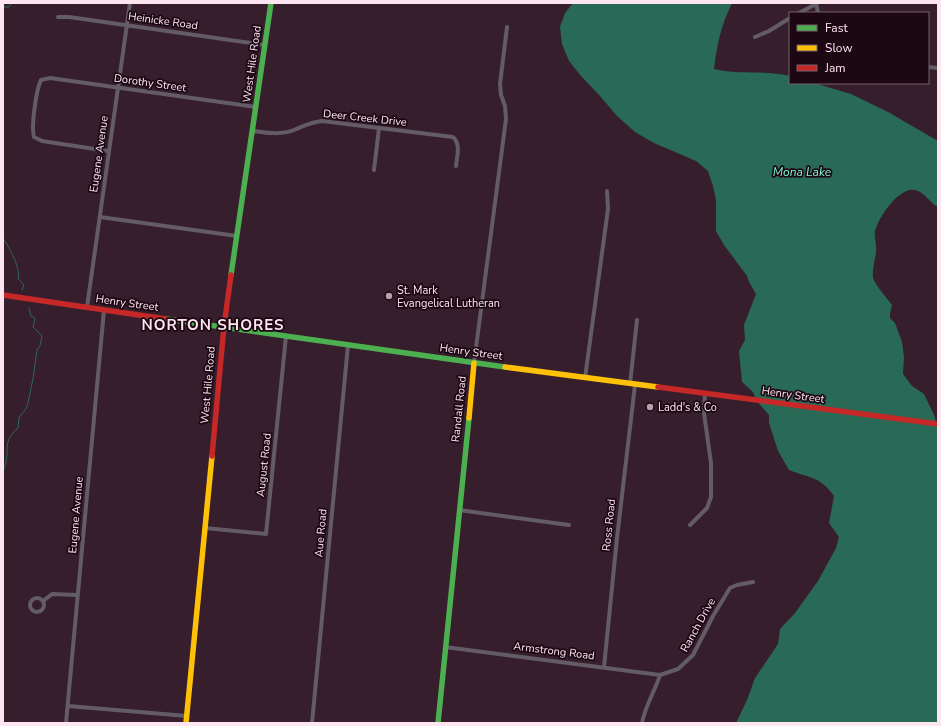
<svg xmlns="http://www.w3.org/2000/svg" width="941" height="726" font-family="'Nunito Sans',sans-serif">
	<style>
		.water { fill: #296a56 }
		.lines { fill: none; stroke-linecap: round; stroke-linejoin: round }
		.stream { stroke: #296a56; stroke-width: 1 }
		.street { stroke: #635c66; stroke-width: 4 }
		.fast { stroke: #4caf50; stroke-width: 5.5 }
		.slow { stroke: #ffc107; stroke-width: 5.5 }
		.jam { stroke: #c62828; stroke-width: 5.5 }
		.poi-dot { fill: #b8a0ac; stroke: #1b0812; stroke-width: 1.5 }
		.labels { text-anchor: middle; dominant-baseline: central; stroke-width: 3.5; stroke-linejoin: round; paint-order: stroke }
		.street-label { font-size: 11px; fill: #fee6f1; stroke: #1b0812 }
		.poi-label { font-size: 11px; fill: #fee6f1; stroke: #1b0812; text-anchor: start }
		.water-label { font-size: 12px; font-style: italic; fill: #7afed0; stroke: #1b0812 }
		.district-label { font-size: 15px; font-weight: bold; letter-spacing: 1px; fill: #fee6f1; stroke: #1b0812 }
	</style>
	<rect width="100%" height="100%" fill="#361e2c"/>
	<path class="water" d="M573,3h159c-11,22 -15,42 -18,66 25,6 51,1 76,7v7h24l37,11 37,18 50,29v66c-9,-4 -15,-19 -28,-17 -15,3 -31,27 -35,41 -1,7 2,14 1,21 -1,8 -4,18 -3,25 1,7 14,21 19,28l-2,8v5l5,5 7,19 2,15 -1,17 9,12 12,8 10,21 4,13v295h-202l11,-23 8,-22 23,-34 2,-15 15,-16 23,-32 18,-33 3,-11 -10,-14 5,-27c-14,-20 -25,-18 -45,-26l-11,-19 -9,-28v-8l-13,-15 -3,-8 -11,-10 -3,-31 6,-11 -1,-15 12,-31 -7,-12 -2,-6 -23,-31 -8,-14v-31l-3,-14 -5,-15 -12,-10 -42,-18 -19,-11 -18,-16 -17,-20 -19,-20 -12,-15 -7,-17 -2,-17 5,-14z"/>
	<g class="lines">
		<path class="stream" d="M3,7h6l3,-4
			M3,238c6,9 18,30 15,40l6,7 -2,5
			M3,471c9,-19 -3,-28 15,-43l1,-10 8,-11 6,-28 4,-29 3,-4 2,-10 -9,-9 2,-9 -4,-2 -2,-8"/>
		<path class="street" d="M816,3l2,10
			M799,13l17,-9
			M58,17h11l196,28
			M755,37l14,-6 21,-13
			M928,67l10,1
			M253,131c14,2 28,4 41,-1 10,-4 17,-8 28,-9l131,16c8,7 4,19 3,29
			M108,151l-66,-10 -8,-4c-3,-10 2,-47 7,-57l9,-2 206,29
			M374,170l5,-42
			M100,217l137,19
			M87,307l43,-304
			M474,363l32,-244 -1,-13 -4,-11 -1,-11 7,-57
			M585,378l23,-169 -1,-18
			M630,384l7,-64
			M459,510l110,15
			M690,525l17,-17 4,-11v-34l-7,-50 1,-20
			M205,528l61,6 20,-198
			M30 605a7 7 0 1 1 14 0a7 7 0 1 1-14 0Z
			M43,601l9,-7 25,1
			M445,647l215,28
			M604,667l13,-129 18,-153
			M68,706l119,10
			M66,723l38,-413
			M312,723l36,-378
			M642,723c3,-17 13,-32 18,-48l18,-6 15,-14 20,-39 17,-28 7,-3 16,-3"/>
		<path class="fast" d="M231,275l40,-272
			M166,319l339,48
			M438,723l31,-305"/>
		<path class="slow" d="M505,367l153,20
			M469,418l5,-55
			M186,723l26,-267"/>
		<path class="jam" d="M3,295l163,24
			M658,387l280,37
			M212,456l12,-130 7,-51"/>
	</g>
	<g class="poi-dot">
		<circle cx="389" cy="296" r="4"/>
		<circle cx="650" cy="407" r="4"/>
	</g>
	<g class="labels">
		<g class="street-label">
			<text transform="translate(163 21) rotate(8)">Heinicke Road</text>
			<text transform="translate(252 64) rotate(-82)">West Hile Road</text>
			<text transform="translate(150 83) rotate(8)">Dorothy Street</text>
			<text transform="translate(365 118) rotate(6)">Deer Creek Drive</text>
			<text transform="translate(99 154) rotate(-82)">Eugene Avenue</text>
			<text transform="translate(127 303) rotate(8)">Henry Street</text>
			<text transform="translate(471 352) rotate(8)">Henry Street</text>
			<text transform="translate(208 385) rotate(-85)">West Hile Road</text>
			<text transform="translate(793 395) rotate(8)">Henry Street</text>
			<text transform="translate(459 409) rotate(-84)">Randall Road</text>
			<text transform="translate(264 465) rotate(-84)">August Road</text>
			<text transform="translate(76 515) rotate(-85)">Eugene Avenue</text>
			<text transform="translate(609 525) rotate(-84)">Ross Road</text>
			<text transform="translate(321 533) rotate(-85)">Aue Road</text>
			<text transform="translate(698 625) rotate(-61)">Ranch Drive</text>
			<text transform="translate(554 651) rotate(7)">Armstrong Road</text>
		</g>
		<g class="poi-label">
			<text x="397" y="290">St. Mark<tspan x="397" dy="13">Evangelical Lutheran</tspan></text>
			<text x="658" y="407">Ladd's &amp; Co</text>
		</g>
		<g class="water-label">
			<text x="802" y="172">Mona Lake</text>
		</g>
		<g class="district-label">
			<text x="213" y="325">NORTON SHORES</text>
		</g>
	</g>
	<rect width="941" height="726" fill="none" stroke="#fee6f1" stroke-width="8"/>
	<rect x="789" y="12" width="140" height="72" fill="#1b0812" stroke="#76616b"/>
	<rect x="797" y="25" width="20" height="6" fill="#4caf50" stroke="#76616b"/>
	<text x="825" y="32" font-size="12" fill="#fee6f1">Fast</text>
	<rect x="797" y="45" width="20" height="6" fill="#ffc107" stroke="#76616b"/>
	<text x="825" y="52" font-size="12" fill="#fee6f1">Slow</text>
	<rect x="797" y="65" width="20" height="6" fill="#c62828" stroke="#76616b"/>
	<text x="825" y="72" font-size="12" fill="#fee6f1">Jam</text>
</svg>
